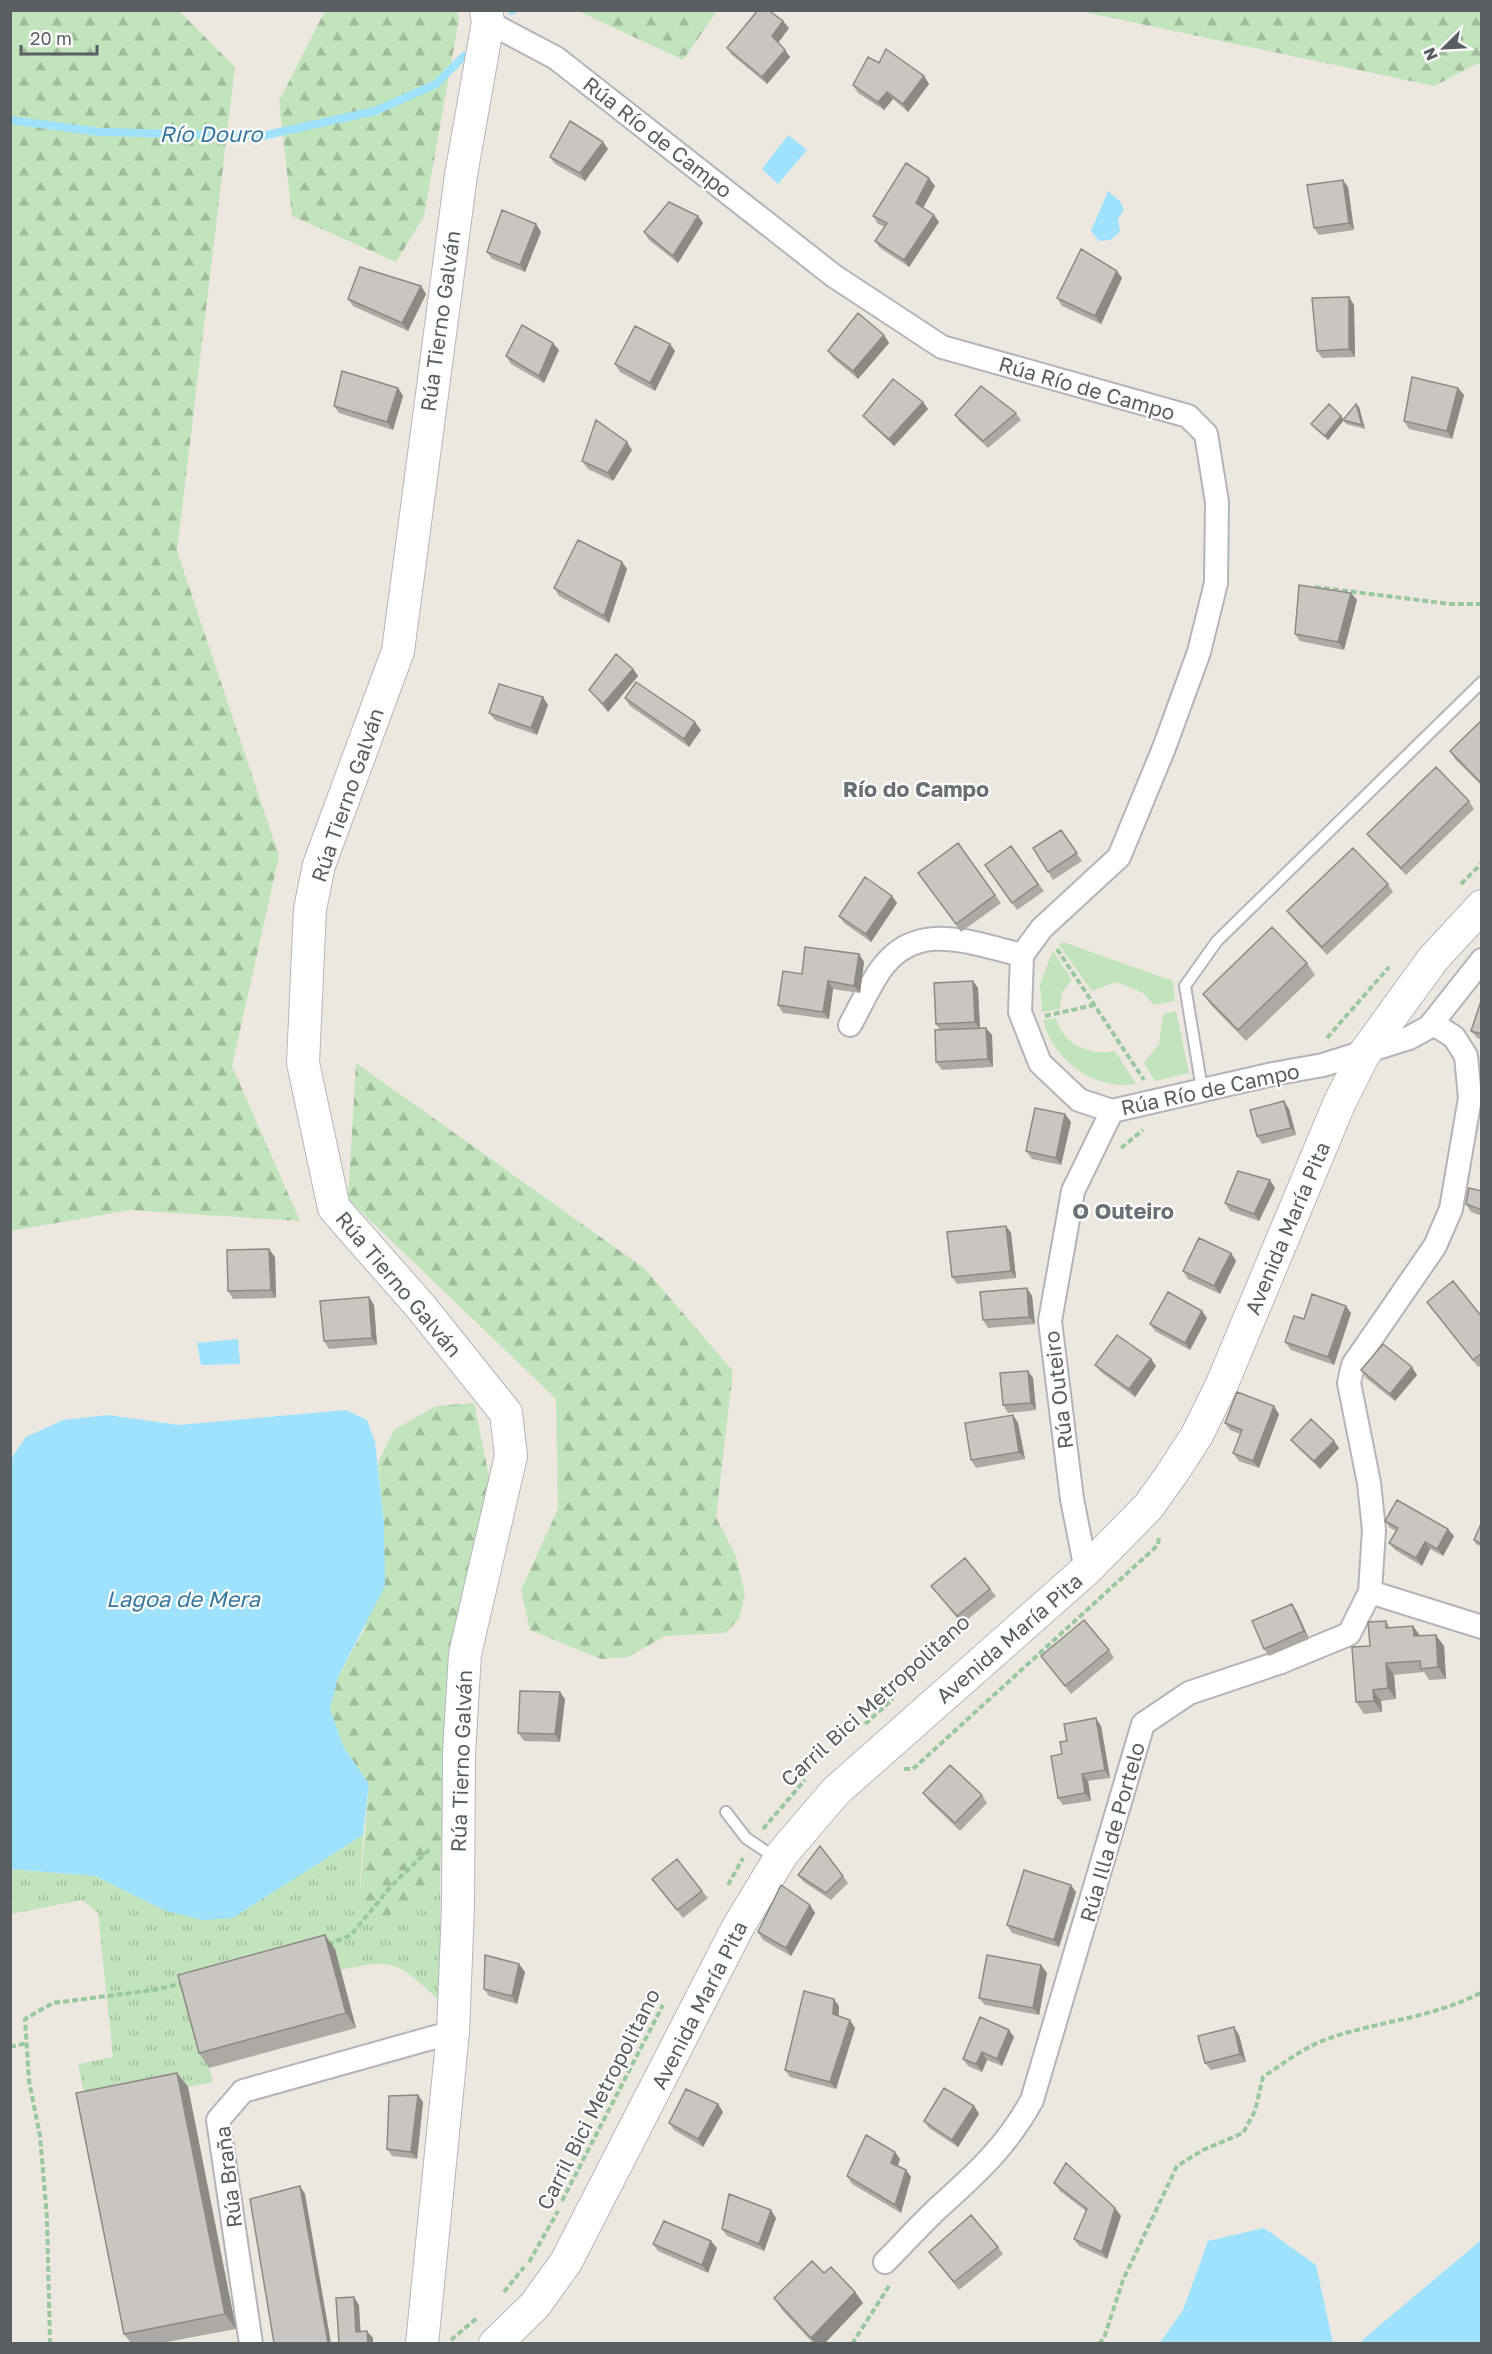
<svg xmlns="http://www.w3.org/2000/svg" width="1492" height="2354" font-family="'Golos Text',sans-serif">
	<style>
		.green { fill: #c2e4bc }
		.forest { fill: url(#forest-firs) }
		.park { fill: url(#park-tufts) }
		.water { fill: #9ee2fe }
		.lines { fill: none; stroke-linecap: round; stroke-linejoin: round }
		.stream { stroke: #9ee2fe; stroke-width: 8 }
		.lane-casing { stroke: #b1b5b8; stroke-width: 14 }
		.street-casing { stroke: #b1b5b8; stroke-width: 26 }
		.secondary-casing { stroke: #b2b7bb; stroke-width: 34 }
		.path { stroke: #97c89e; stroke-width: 4; stroke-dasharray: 6 3; stroke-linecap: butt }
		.lane { stroke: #fff; stroke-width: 10 }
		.street { stroke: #fff; stroke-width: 22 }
		.secondary { stroke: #fff; stroke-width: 32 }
		.wall { fill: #ada9a5 }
		.shaded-wall { fill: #8d8a86 }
		.building { fill: #c9c5c0; stroke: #8d8a86; stroke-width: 1.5 }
		.labels { text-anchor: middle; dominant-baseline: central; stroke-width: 4.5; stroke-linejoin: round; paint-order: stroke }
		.street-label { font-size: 21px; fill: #595e61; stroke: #fff }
		.water-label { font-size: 22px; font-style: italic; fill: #38789e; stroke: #fff }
		.neighbourhood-label { font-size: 22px; font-weight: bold; fill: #6a7073; stroke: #fff }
	</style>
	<defs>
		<pattern id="forest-firs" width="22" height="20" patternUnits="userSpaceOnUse" patternTransform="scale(1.5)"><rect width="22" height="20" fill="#c2e4bc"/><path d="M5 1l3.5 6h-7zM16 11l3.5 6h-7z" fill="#a1bc9c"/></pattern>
		<pattern id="park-tufts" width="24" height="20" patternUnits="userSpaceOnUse" patternTransform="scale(1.5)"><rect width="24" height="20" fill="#c2e4bc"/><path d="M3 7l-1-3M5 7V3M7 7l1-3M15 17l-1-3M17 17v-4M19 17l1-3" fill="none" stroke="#a1bc9c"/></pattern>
	</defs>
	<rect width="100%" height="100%" fill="#ece8e0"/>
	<path class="green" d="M1063,942l110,39 2,20 -21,4 -11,-12 -27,-11 -24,9 -33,-46z
		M1053,951l19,29 -10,12 -2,17 -18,3 -2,-28z
		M1176,1011l13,62 -34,8 -11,-18 15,-19 4,-30z
		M1056,1018c7,27 34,38 59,33l21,33c-42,7 -83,-24 -93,-64z"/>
	<path class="forest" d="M11,10l168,1 56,56 -58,484 102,305 -47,210 68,155 -170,-11 -119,21z
		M325,11h132l2,8 -35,197 -28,46 -104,-46 -13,-115z
		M578,11h139l-34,49z
		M1079,11h402v51l-47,24z
		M356,1063l288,205 89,103 -17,146 20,40 9,37 -6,25 -14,14 -60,3 -37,21 -27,2 -71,-29 -9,-40 37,-81 -2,-110 -208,-200z
		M474,1403l21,103 -48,210 -7,157 -56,47 -25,-17 10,-119 -25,-36 -14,-39 8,-32 26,-47 20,-107 -6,-60 16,-33 42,-24z"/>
	<path class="park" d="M363,1835l-4,68 25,17 56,-47 1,129c-43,-38 -42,-45 -100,-32l-6,-21 -147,41 25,92 -126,25 -9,-43 35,-7 -15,-144 -16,-13 -71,14v-45l84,7 71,35 172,-62z"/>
	<path class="water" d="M788,135l19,15 -29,34 -16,-15z
		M1108,191l12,10 4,9 -6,9 2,13 -10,8 -11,1 -8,-10z
		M238,1339l2,25 -39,1 -4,-22z
		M346,1410l21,10 8,22 9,81 1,63 -47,91 -8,32 14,39 25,36 -6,51 -130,83 -30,2 -37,-9 -71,-35 -84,-7 -1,-409 16,-23 37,-17 45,-5 71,10z
		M1264,2228l52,37 17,78h-173l23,-33 25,-69z
		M1481,2240v103h-122z"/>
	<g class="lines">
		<path class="stream" d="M512,11l1,-1
			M10,120l90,12 162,4 113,-25 61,-27 28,-28"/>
		<defs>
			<path id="lane" d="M1202,1089l-17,-103 32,-45 265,-259
				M726,1812l20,26 30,20"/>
			<path id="street" d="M488,22l68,36 278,218 108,71 246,69 18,18 11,68 -1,81 -17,69 -35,96 -45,109 -77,71 -20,27 -2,57 20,51 39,37 33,11 161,-37 50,-9 86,-27 20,-11 53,-67
				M850,1025c10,-18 18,-36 29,-53 36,-54 91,-29 143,-17
				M1086,1570l-14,-71 -22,-178 23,-130 39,-80
				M1370,1592l112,35
				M885,2262c18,-18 35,-37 53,-54 38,-34 69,-62 94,-108l111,-376 46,-31 92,-31 68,-28 21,-42 4,-62 -5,-47 -20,-100 4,-18 82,-119 16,-37 19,-111 -4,-42 -12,-19 -22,-14
				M251,2344l-33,-224 25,-29 210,-59"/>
			<path id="secondary" d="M422,2344l31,-312 5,-125 1,-154 6,-99 46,-198 -5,-43 -85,-106 -87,-99 -31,-145 7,-154 9,-44 79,-214 63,-476 27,-153 -2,-12
				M495,2344l40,-39 31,-43 172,-335 45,-74 53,-62 250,-221 62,-63 23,-32 26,-40 25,-51 117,-280 25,-50 69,-95 49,-53"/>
		</defs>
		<use href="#lane" class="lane-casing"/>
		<use href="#street" class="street-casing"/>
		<use href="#secondary" class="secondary-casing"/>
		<path class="path" d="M1315,587l135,17h32
			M1461,884l21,-21
			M1057,949l87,131
			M1045,1016l49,-11
			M1327,1038l62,-71
			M1121,1148l22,-18
			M865,1724l28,-25
			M904,1769h9l245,-224 1,-8
			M763,1829l42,-49
			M728,1885l15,-27
			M328,1945l23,-10 41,-50 38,-36
			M10,2047l17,-4
			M562,2201l101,-196
			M529,2262l29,-51
			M504,2292l20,-25
			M451,2340l26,-22
			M50,2344l-3,-126 -7,-82 -11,-55 -4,-62 28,-16 101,-13 30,-7
			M852,2344l37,-58
			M1099,2344l5,-6 19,-58 54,-114 26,-16 40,-17 12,-22 8,-34c21,-14 40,-29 64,-38 51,-18 107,-21 155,-47"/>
		<use href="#lane" class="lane"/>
		<use href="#street" class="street"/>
		<use href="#secondary" class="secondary"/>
	</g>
	<path class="wall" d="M789,28l-11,15 12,14 -23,27 -35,-29 -5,-7z
		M879,63l45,13 5,8 -21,28 -15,-13 -9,11 -26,-17 -5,-8z
		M603,142l5,7 -23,32 -30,-17 -5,-7z
		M935,186l-12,21 16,15 -30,45 -29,-19 -5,-7 10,-14 -7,-3 -5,-8z
		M1348,187l6,43 -35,5 -5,-7z
		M698,216l5,7 -25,40 -29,-23 -5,-8z
		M536,224l5,8 -16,40 -33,-13 -5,-7z
		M1122,278l-21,46 -39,-18 -5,-8z
		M421,286l5,8 -18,37 -55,-25 -5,-7z
		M1349,297l5,8 1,52 -33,1 -5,-7z
		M884,335l5,8 -31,36 -25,-21 -5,-7z
		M670,344l5,7 -20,40 -35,-19 -5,-8z
		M559,350l-15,33 -33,-19 -5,-8z
		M398,388l5,8 -10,34 -54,-17 -5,-7z
		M1458,388l6,7 -12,44 -43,-10 -5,-8z
		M1356,404l3,3 6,22 -19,-5 -3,-4 -15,20 -14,-12 -3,-4 30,-8 3,3z
		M928,409l-34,37 -25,-23 -6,-7z
		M1016,413l5,7 -33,28 -28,-26 -5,-7z
		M632,450l-19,31 -25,-12 -6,-8z
		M622,562l5,7 -18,54 -50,-27 -5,-8z
		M1351,593l6,7 -13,50 -44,-9 -5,-7z
		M633,669l5,7 -30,36 -13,-15 -6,-7z
		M625,698l76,32 -12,17 -59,-41z
		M548,705l-11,30 -42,-15 -6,-7z
		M1482,720v66l-27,-27 -5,-8z
		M1469,801l5,8 -68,66 -33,-34 -6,-7z
		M1061,830l21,31 -29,19 -5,-8z
		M958,843l43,60 -40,29 -43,-59z
		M1011,846l33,45 -27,19 -32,-45z
		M1388,884l5,8 -66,63 -34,-36 -6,-8z
		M892,896l5,7 -26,39 -27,-19 -5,-7z
		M859,954l5,8 -4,31 -27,-4 -4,30 -46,-6 -5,-8 24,-31z
		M1307,963l8,12 -69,66 -35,-36 -8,-11z
		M973,981l5,7 2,40h6l6,7 1,32 -51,3 -6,-8 4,-32 -4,-6z
		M1482,998v42l-5,-2 -6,-7z
		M1289,1109l7,26 -34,9 -5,-8z
		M1065,1114l6,8 -10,43 -29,-6 -6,-8z
		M1275,1188l-16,33 -29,-10 -5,-8z
		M1482,1191v25l-11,-4 -5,-8z
		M1006,1226l5,7 5,45 -59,6 -5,-7z
		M1231,1253l5,8 -16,33 -32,-15 -5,-8z
		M275,1257l1,41 -43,1 -5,-8z
		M1027,1288l5,8 3,28 -47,4 -5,-8z
		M369,1297l5,8 3,40 -48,4 -5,-8z
		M1427,1302l55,15v48l-4,2z
		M1351,1313l-17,52 -43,-15 -6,-8z
		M1207,1318l-17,32 -35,-19 -5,-7z
		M1151,1359l5,7 -21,31 -34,-25 -6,-7z
		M1361,1370l56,5 -22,26 -29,-23z
		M1028,1371l5,7 3,32 -28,3 -5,-8z
		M1279,1414l-20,54 -20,-7 -6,-8 7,-19 -10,-4 -5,-7z
		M1013,1415l5,8 7,36 -49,9 -5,-8z
		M1291,1440l43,1 5,7 -19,21 -23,-22z
		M1385,1521l69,15 -11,20 -13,-7 -8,17 -27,-16 -6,-7 7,-12 -6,-3z
		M1482,1527v20l-6,-3 -2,-4z
		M931,1586l59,3 6,7 -34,28z
		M1292,1604l5,8 12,27 -40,17 -5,-7z
		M1386,1621l4,7 23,-2 7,10 24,10 2,33 -17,1 -5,-8 -30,3 2,24 -15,2 1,11 -18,2 -8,-12 14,-56z
		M1109,1650l5,8 -43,36 -30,-38z
		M565,1699l-5,43 -36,-1 -6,-8z
		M1101,1726l9,52 -22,3 3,20 -28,4 -5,-7 4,-44 5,-13z
		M923,1793l59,2 5,8 -27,28 -31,-30z
		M798,1875l45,1 5,7 -17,17 -27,-18z
		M652,1879l50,12 6,7 -25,20z
		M1076,1892l-17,55 -47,-14 -5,-8z
		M810,1905l5,8 -24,43 -28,-16 -5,-8z
		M335,1949l21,79 -147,40 -10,-15z
		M519,1964l6,8 -8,32 -28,-8 -5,-7z
		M1041,1965l6,8 -8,42 -54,-10 -6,-7z
		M839,2006v10l16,12 -19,61 -46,-12 -5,-7z
		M1239,2035l7,27 -35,8 -6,-7z
		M1014,2037l-12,29 -15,-6 -5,12 -14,-6 -5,-7z
		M177,2073l11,14 48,242 -75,14h-30l-7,-9z
		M418,2095l5,7 -6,57 -25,-3 -5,-7z
		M718,2104l5,8 -20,35 -29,-17 -5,-7z
		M974,2106l5,8 -21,33 -29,-19 -5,-7z
		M900,2159l-2,7 8,4 5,7 -10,36 -49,-29 -5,-8z
		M1054,2183l61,25 6,8 -14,43 -28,-13 -5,-7 12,-28 -26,-20z
		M776,2218l-12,33 -37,-15 -5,-7z
		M653,2244l64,4 -9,25 -50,-22z
		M998,2247l5,7 -44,36 -30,-38z
		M824,2273l31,19 8,11 -38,40h-12l-31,-33 -8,-12z"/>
	<path class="shaded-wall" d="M783,21l6,7 -12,16 -5,-8z
		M785,50l5,7 -23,27 -5,-7z
		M924,76l5,8 -21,28 -5,-8z
		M887,92l6,7 -9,11 -6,-8z
		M603,142l5,7 -23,32 -5,-8z
		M929,178l6,8 -13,24 -6,-7z
		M1343,180l5,7 6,43 -5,-7z
		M934,215l5,7 -30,45 -5,-7z
		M698,216l5,7 -25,40 -5,-7z
		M536,224l5,8 -16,40 -5,-7z
		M1117,271l5,7 -21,46 -6,-8z
		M421,286l5,8 -18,37 -6,-8z
		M1349,297l5,8 1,52 -6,-8z
		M884,335l5,8 -31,36 -5,-8z
		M553,343l6,7 -15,33 -5,-7z
		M670,344l5,7 -20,40 -5,-8z
		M398,388l5,8 -10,34 -6,-8z
		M1458,388l6,7 -12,44 -5,-8z
		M923,402l5,7 -34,37 -5,-7z
		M1356,404l3,3 6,22 -3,-4z
		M1341,416l3,4 -16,20 -3,-4z
		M627,442l5,8 -19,31 -5,-8z
		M622,562l5,7 -18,54 -5,-7z
		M1351,593l6,7 -13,50 -6,-8z
		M633,669l5,7 -30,36 -5,-8z
		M543,697l5,8 -11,30 -6,-7z
		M695,722l6,8 -12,17 -5,-8z
		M892,896l5,7 -26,39 -5,-8z
		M859,954l5,8 -4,31 -6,-7z
		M828,981l5,8 -4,30 -6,-7z
		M973,981l5,7 2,42 -5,-8z
		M986,1028l6,7 1,32 -5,-8z
		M1284,1101l5,8 7,26 -5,-7z
		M1065,1114l6,8 -10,43 -5,-7z
		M1270,1180l5,8 -16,33 -5,-7z
		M1006,1226l5,7 5,45 -5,-7z
		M269,1249l6,8 1,41 -5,-8z
		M1231,1253l5,8 -16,33 -6,-8z
		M1027,1288l5,8 3,28 -6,-7z
		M369,1297l5,8 3,40 -5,-7z
		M1346,1306l5,7 -17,52 -6,-8z
		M1202,1311l5,7 -17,32 -5,-7z
		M1151,1359l5,7 -21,31 -6,-8z
		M1412,1367l5,8 -22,26 -5,-7z
		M1028,1371l5,7 3,32 -5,-7z
		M1274,1406l5,8 -20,54 -6,-7z
		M1013,1415l5,8 7,36 -6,-7z
		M1334,1441l5,7 -19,21 -6,-8z
		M1448,1529l6,7 -11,20 -6,-7z
		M1425,1542l5,7 -8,17 -6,-8z
		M1292,1604l5,8 12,27 -5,-8z
		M1413,1626l8,11 -7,-1z
		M1436,1635l8,11 2,33 -8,-12z
		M1386,1663l8,12 2,24 -8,-11z
		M1373,1690l8,11 1,11 -8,-11z
		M560,1692l5,7 -5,43 -5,-8z
		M1096,1718l5,8 9,52 -5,-8z
		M1082,1774l6,7 3,20 -6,-8z
		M1071,1885l5,7 -17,55 -5,-7z
		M810,1905l5,8 -24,43 -5,-8z
		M325,1935l10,14 21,79 -10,-15z
		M519,1964l6,8 -8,32 -5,-8z
		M1041,1965l6,8 -8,42 -6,-7z
		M834,1999l5,7 -1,15 -5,-7z
		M850,2020l5,8 -19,61 -6,-7z
		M1234,2027l5,8 7,27 -6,-8z
		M1009,2030l5,7 -12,29 -5,-7z
		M982,2052l5,8 -5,12 -6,-8z
		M177,2073l11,14 48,242 -11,-15z
		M418,2095l5,7 -6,57 -6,-7z
		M718,2104l5,8 -20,35 -5,-8z
		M974,2106l5,8 -21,33 -6,-7z
		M895,2152l5,7 -4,11 -5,-7z
		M906,2170l5,7 -10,36 -6,-8z
		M300,2186l5,8 26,149h-3z
		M1115,2208l6,8 -14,43 -5,-7z
		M771,2210l5,8 -12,33 -5,-7z
		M711,2241l6,7 -9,25 -6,-8z
		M855,2292l8,11 -38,40h-10l-4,-5z
		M354,2297l5,8 2,34 -5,-7z
		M367,2331l6,7v5h-5z"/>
	<path class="building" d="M758,10h10l15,11 -11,15 13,14 -23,27 -35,-29z
		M886,49l38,27 -21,28 -16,-12 -9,10 -25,-17 15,-28 11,6z
		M570,121l33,21 -23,31 -30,-16z
		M906,163l23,15 -13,25 18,12 -30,45 -29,-19 12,-18 -14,-7z
		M1343,180l6,43 -35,5 -7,-43z
		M669,202l29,14 -25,40 -29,-24z
		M502,210l34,14 -16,41 -33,-13z
		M1081,249l36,22 -22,45 -38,-18z
		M360,267l61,19 -19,37 -54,-24z
		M1349,297v52l-32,2 -5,-53z
		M858,313l26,22 -31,36 -25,-20z
		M522,325l31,18 -14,33 -33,-20z
		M635,326l35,18 -20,39 -35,-19z
		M342,371l56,17 -11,34 -53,-16z
		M1412,377l46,11 -11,43 -43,-10z
		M893,379l30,23 -34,37 -26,-23z
		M981,386l35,27 -33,28 -28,-26z
		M1329,404l12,12 -16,20 -14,-12z
		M1356,404l6,21 -19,-5z
		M596,420l31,22 -19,31 -26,-12z
		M578,540l44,22 -18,54 -50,-28z
		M1299,585l52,8 -13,49 -43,-8z
		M616,654l17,15 -30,35 -14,-14z
		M636,682l59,40 -11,17 -59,-41z
		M499,684l44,13 -12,31 -42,-15z
		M1482,720v64l-32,-33z
		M1436,767l33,34 -68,67 -34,-34z
		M1061,830l16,23 -29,19 -15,-24z
		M958,843l37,52 -39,29 -38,-51z
		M1011,846l27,38 -26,19 -27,-38z
		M1353,848l35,36 -66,63 -35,-36z
		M865,877l27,19 -26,38 -27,-18z
		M1272,927l35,36 -69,67 -35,-36z
		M805,947l54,7 -5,32 -26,-5 -5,31 -45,-7 5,-34 19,3z
		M973,981l2,41 -39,2 -2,-41z
		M1482,998v36l-11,-3z
		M986,1028l2,31 -52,3 -1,-32z
		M1284,1101l7,27 -34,8 -7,-26z
		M1035,1108l30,6 -9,44 -30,-7z
		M1238,1171l32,9 -16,34 -29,-11z
		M1469,1188l13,3v19l-16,-6z
		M1006,1226l5,45 -59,6 -5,-45z
		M1199,1238l32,15 -17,33 -31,-15z
		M269,1249l2,41 -43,1 -1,-41z
		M1453,1281l29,36v36l-9,7 -46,-58z
		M1027,1288l2,29 -46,3 -3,-28z
		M1168,1292l34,19 -17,32 -35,-19z
		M1312,1294l34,12 -18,51 -43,-15 9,-26 10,3z
		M369,1297l3,41 -48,3 -4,-40z
		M1117,1335l34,24 -22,30 -34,-24z
		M1383,1344l29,23 -22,27 -29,-24z
		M1028,1371l3,32 -28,2 -3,-32z
		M1237,1392l37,14 -21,55 -20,-8 9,-23 -17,-7z
		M1013,1415l6,37 -48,8 -6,-37z
		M1311,1419l23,22 -20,20 -23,-21z
		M1397,1500l51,29 -11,20 -12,-7 -9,16 -27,-15 9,-15 -13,-7z
		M1480,1526l2,1v17l-8,-4z
		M965,1558l25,31 -33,27 -26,-30z
		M1292,1604l12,27 -40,18 -12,-28z
		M1084,1620l25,30 -44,36 -24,-30z
		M1386,1621v7l27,-2 1,10 22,-1 2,32 -17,2 -1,-8 -34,2 2,25 -15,2 1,11 -18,1 -4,-55 18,-1 -2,-24z
		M520,1691l40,1 -5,42 -37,-1z
		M1096,1718l9,52 -23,4 3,19 -27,5 -7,-42 11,-2 -2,-12 7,-1 -3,-17z
		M950,1765l32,30 -27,28 -32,-30z
		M820,1846l23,30 -17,17 -28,-18z
		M677,1859l25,32 -25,19 -25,-31z
		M1024,1870l47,15 -17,55 -47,-15z
		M781,1885l29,20 -24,43 -28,-16z
		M325,1935l21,78 -147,40 -21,-78z
		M485,1955l34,9 -7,32 -28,-7z
		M987,1955l54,10 -8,43 -54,-10z
		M804,1991l30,8 -1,15 17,6 -20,62 -45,-12z
		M980,2017l29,13 -12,29 -15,-7 -6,12 -13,-5z
		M1234,2027l6,27 -35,9 -7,-27z
		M177,2073l48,241 -101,20 -48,-241z
		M944,2088l30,18 -22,34 -28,-19z
		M686,2089l32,15 -20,35 -29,-16z
		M418,2095l-7,57 -24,-3 2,-53z
		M866,2135l29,17 -4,11 15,7 -11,35 -48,-29z
		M1066,2163l49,45 -13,44 -28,-13 13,-30 -33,-26z
		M300,2186l28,157h-54l-24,-144z
		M729,2194l42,16 -12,34 -37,-15z
		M971,2215l27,32 -44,35 -25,-30z
		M664,2221l47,20 -9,24 -49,-21z
		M812,2261l12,12 7,-6 24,25 -44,46 -37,-40z
		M354,2297l2,35 11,-1 1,12h-29l-3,-45z"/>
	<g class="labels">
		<g class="street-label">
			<text transform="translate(658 137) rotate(38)">Rúa Río de Campo</text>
			<text transform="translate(440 321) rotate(-82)">Rúa Tierno Galván</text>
			<text transform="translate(1087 388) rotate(16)">Rúa Río de Campo</text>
			<text transform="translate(347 795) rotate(-71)">Rúa Tierno Galván</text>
			<text transform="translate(1210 1089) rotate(-12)">Rúa Río de Campo</text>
			<text transform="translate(1287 1228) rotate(-67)">Avenida María Pita</text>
			<text transform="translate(399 1284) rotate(50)">Rúa Tierno Galván</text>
			<text transform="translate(1058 1390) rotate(-97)">Rúa Outeiro</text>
			<text transform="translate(1009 1638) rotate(-41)">Avenida María Pita</text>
			<text transform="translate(875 1700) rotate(-42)">Carril Bici Metropolitano</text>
			<text transform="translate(461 1761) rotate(-88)">Rúa Tierno Galván</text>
			<text transform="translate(1112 1832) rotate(-74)">Rúa Illa de Portelo</text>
			<text transform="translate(699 2005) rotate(-63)">Avenida María Pita</text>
			<text transform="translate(598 2099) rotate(-63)">Carril Bici Metropolitano</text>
			<text transform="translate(228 2177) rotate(-97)">Rúa Braña</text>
		</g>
		<g class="water-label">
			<text x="211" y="133">Río Douro</text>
			<text x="183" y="1598">Lagoa de Mera</text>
		</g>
		<g class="neighbourhood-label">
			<text x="916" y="788">Río do Campo</text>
			<text x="1123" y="1210">O Outeiro</text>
		</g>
	</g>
	<rect width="1492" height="2354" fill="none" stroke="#595e61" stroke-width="24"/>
	<g transform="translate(1444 48) rotate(246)" stroke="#ffffff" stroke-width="4.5" paint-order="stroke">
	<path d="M0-4.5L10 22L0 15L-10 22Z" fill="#595e61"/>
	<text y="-9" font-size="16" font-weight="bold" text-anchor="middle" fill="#595e61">N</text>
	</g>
	<path d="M21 45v9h76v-9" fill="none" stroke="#595e61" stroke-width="3"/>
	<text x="30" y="45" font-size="18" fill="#595e61" stroke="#ffffff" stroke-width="4.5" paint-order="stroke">20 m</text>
</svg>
